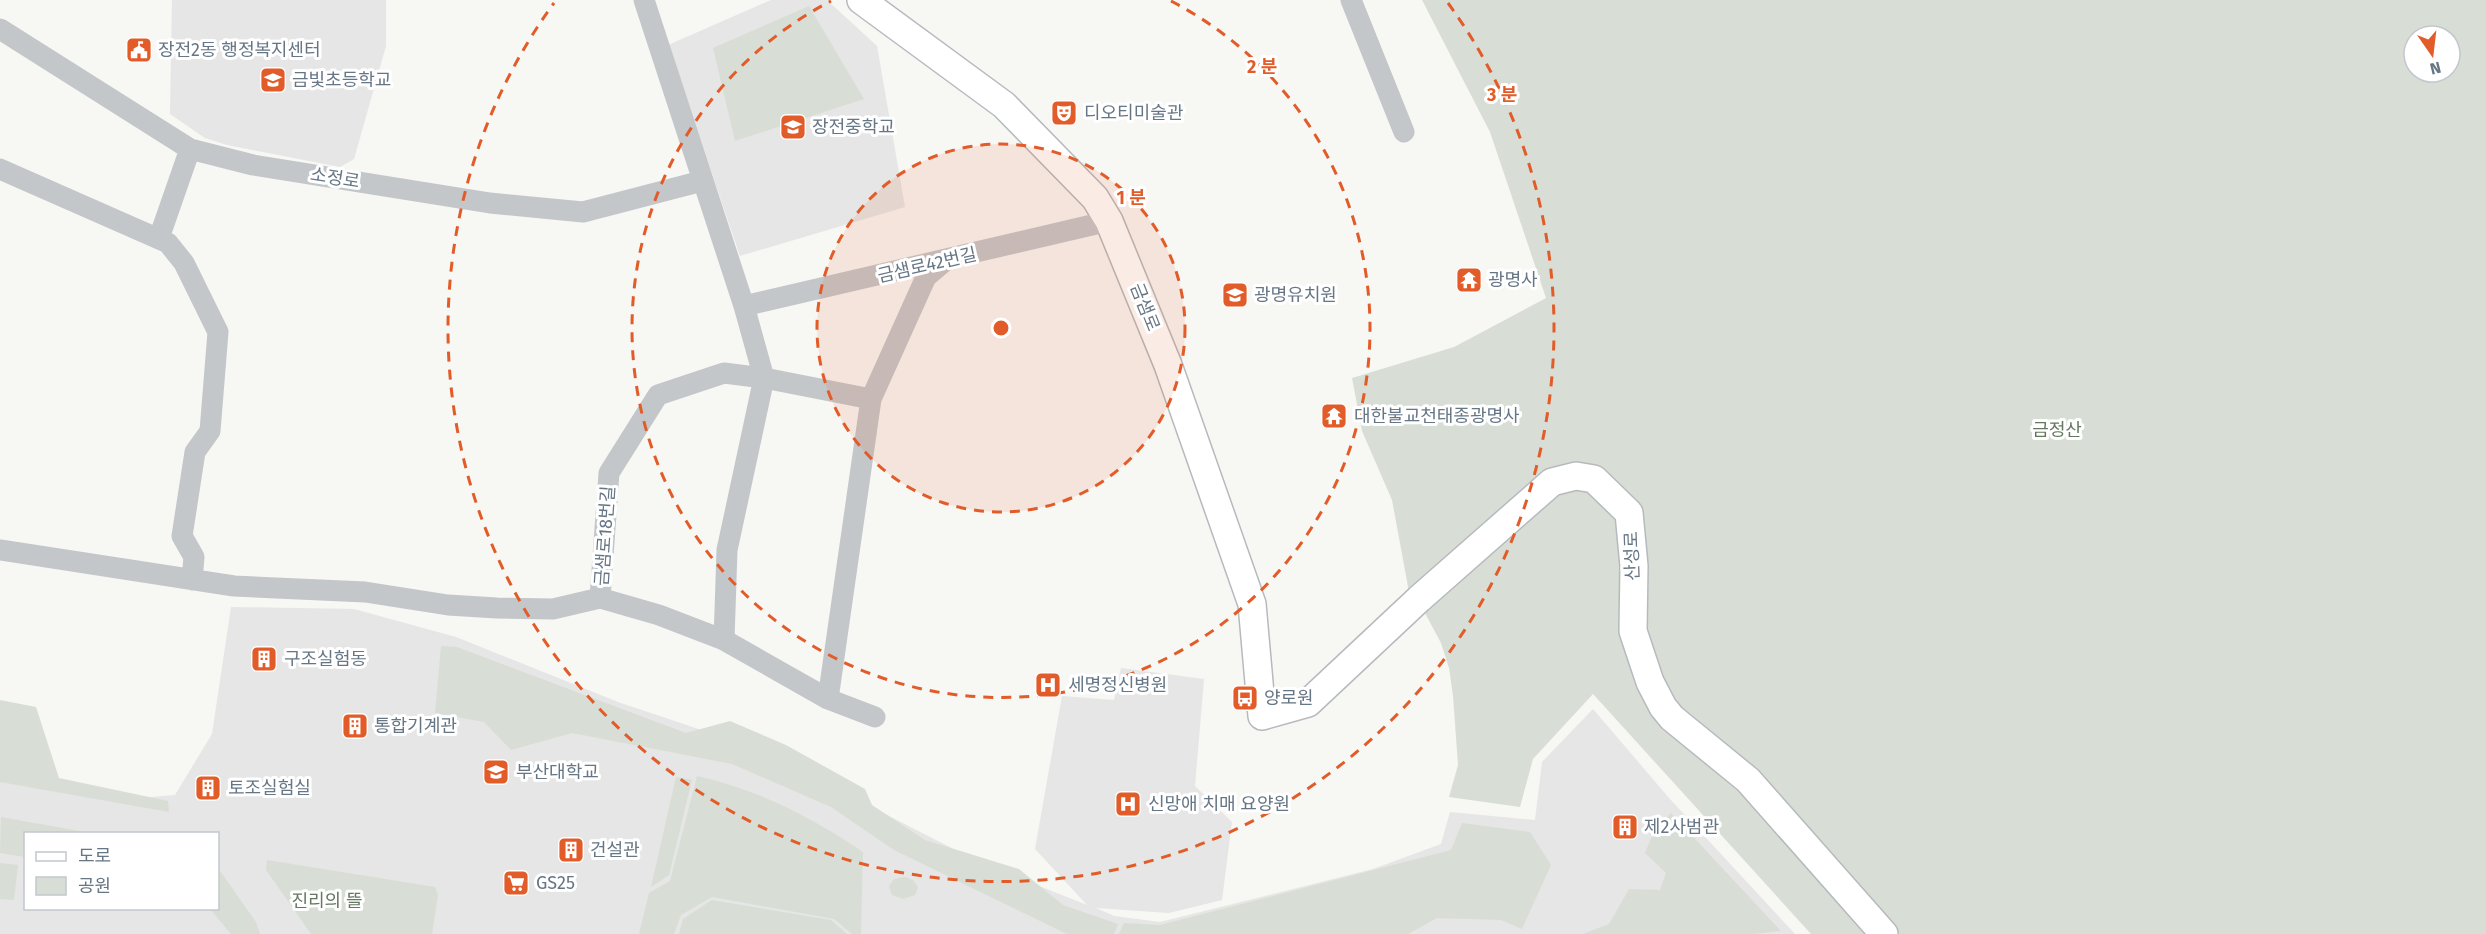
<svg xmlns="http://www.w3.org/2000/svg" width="2486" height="934" font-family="'Fira Sans','Noto Sans KR',sans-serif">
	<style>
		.built { fill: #e5e6e5; fill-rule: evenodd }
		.green { fill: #d8ded5; fill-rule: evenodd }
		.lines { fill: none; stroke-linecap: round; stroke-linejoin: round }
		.major-casing { stroke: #b6babe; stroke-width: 30 }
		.minor { stroke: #c3c7ca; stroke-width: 21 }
		.major { stroke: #fff; stroke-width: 27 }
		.ring { fill: none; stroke: #e25c29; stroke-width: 3; stroke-dasharray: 10 8 }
		.labels { text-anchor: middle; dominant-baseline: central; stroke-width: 6; stroke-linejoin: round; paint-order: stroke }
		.poi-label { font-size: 18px; fill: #667685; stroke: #fff; text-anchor: start }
		.street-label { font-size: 18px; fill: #667685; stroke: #fff }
		.park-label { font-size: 18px; fill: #657761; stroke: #fff }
		.centre { fill: #e25c29; stroke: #fff; stroke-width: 3 }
		.ring-label { font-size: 18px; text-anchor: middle; font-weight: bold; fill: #e25c29; stroke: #fff; stroke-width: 6; stroke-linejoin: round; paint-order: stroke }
	</style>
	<rect width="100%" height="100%" fill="#f7f7f4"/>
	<path class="built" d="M172,0h214v46l-32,113 -14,8 -113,-22 -22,-7 -35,-24z
		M771,0h56l50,46 28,161 -165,49 -72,-211z
		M231,607l123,2 102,28 162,65 140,47 221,113 108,43 -52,-56 27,-153 52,4 7,-32 83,11 -9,107 37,36 -10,78 -53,13 -73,-5 18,8 46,6 213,-53 68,-25 9,-32 85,8 7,-58 51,-53 76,89 126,136h-1795v-229l51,76 77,18 47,-4 37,-61zM26,834h192v74h-192z"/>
	<path class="green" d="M1422,0h1064v934h-596l-218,-223 -36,-81 -1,-119 -54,-40 -172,121 -17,-92 -30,-69 -10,-53 102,-31 92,-49 -56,-166zM2414,36h36v36h-36z
		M809,6l55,93 -129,42 -22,-93z
		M1558,483h31l35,33 19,164 106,105 130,149h-68l-218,-240 -60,65 -13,48 -71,-10 9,-32 -5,-69 -4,-28 -8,-25 -15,-28 -2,-15z
		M441,646l16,1 229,86 44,-12 56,24 79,44 7,16 53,35 94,29 44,36 55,19 -4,10h-47l-173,-84 -63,-43 -99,-43 -160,-31 -61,17 -27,-28 -49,-9z
		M0,700l36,7 23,71 109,23 1,11 -169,-30z
		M697,776c60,13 116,42 166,76l-2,82h-9l-18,-15 -122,-22 -31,18 -7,19h-35l10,-41 21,-12z
		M676,777l16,3 -23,95 -18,12z
		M1671,813l110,118 -27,3h-171l26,-10 20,-35 31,1 6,-17 -21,-20 9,-22z
		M1,817l89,16 -64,1 -1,23 -25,-4z
		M1462,823l68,9 21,33 -29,64 -21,-9 -64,-2 -29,16h-289l5,-11 36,2 291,-75z
		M267,860l168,27 3,8 -6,39h-121l-45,-64z
		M0,863l18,2 -4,35 -14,-1z
		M218,868l38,54 4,12h-29l-21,-25 8,-1z
		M905,877l8,3 5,7 -3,8 -12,4 -11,-4 -3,-9 5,-7z
		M712,900l119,20 16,14h-168l4,-15z"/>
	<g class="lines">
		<defs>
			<path id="major" d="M861,0l143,105 91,93 14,23 59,144 84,239 10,112 46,-13 111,-104 133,-117 24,-6 18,3 35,34 5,53 -1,65 17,51 13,25 9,11 76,62 136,154"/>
		</defs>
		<use href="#major" class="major-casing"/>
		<path class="minor" d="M644,0l100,306 20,72 -37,172 -3,90 104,59 47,18
			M1351,0l53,132
			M0,29l190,120 63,16 237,38 93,9 119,-31
			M0,169l168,74 16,20 34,69 -8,99 -15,21 -13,84 12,21 -2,23
			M159,238l31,-89
			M744,306l365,-85
			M871,399l55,-122 19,-16
			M0,550l234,36 131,6 83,13 49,3 56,1 47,-11
			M724,640l-65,-25 -59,-17 9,-125 49,-78 66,-22 40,5 107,21 -43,300"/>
		<use href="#major" class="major"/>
	</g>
	<circle cx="1001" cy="328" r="184" fill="#e25c29" fill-opacity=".12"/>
	<g class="ring">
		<circle cx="1001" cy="328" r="184"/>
		<path d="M1171 1A369 369 0 1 1 831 1"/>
		<path d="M1448 3A553 553 0 1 1 554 3"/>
	</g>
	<defs>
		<symbol id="civic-square" viewBox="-11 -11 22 22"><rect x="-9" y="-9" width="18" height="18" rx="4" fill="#e25c29" stroke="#fff"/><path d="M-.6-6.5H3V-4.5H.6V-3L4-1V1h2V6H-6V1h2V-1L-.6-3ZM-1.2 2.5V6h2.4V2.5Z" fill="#fff"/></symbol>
		<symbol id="school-square" viewBox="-11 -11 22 22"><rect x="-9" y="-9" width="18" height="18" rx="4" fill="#e25c29" stroke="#fff"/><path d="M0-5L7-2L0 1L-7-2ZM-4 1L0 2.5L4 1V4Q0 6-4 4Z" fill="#fff"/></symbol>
		<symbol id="theatre-square" viewBox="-11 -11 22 22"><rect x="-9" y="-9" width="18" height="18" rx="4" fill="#e25c29" stroke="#fff"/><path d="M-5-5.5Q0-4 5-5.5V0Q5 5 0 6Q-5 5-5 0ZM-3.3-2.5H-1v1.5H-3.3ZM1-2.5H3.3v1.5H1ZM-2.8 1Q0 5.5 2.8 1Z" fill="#fff"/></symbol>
		<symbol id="temple-square" viewBox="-11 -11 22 22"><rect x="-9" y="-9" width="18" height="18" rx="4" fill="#e25c29" stroke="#fff"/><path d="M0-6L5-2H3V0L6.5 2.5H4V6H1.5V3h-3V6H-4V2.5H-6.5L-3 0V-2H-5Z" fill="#fff"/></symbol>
		<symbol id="building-square" viewBox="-11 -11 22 22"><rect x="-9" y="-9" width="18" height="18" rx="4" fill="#e25c29" stroke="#fff"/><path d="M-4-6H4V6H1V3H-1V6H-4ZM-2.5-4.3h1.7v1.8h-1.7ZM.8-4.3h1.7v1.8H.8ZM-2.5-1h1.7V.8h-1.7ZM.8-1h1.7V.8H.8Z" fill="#fff"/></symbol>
		<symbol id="hospital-square" viewBox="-11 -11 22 22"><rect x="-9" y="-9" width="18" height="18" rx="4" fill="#e25c29" stroke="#fff"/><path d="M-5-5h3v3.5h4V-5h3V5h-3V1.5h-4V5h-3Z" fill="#fff"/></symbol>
		<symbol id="bus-square" viewBox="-11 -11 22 22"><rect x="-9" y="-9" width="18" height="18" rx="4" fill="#e25c29" stroke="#fff"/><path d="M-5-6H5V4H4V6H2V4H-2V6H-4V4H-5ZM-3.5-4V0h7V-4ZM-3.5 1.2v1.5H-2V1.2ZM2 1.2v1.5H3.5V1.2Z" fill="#fff"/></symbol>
		<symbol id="university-square" viewBox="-11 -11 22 22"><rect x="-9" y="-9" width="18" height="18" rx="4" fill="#e25c29" stroke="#fff"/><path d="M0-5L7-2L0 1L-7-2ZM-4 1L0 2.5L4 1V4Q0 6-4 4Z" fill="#fff"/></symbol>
		<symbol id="supermarket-square" viewBox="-11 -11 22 22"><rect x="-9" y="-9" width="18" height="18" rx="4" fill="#e25c29" stroke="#fff"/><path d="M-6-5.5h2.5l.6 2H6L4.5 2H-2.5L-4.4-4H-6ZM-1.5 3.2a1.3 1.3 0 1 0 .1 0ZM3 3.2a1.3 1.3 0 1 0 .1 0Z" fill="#fff"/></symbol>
	</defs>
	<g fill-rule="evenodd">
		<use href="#civic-square" x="124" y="35" width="30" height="30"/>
		<use href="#school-square" x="258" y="65" width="30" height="30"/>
		<use href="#theatre-square" x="1049" y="98" width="30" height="30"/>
		<use href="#school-square" x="778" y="112" width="30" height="30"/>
		<use href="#temple-square" x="1454" y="265" width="30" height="30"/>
		<use href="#school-square" x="1220" y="280" width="30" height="30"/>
		<use href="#temple-square" x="1319" y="401" width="30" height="30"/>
		<use href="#building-square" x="249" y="644" width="30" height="30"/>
		<use href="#hospital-square" x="1033" y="670" width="30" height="30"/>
		<use href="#bus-square" x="1230" y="683" width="30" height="30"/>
		<use href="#building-square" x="340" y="711" width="30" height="30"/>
		<use href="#university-square" x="481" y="757" width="30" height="30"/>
		<use href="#building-square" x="193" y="773" width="30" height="30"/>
		<use href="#hospital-square" x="1113" y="789" width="30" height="30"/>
		<use href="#building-square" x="1610" y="812" width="30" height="30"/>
		<use href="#building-square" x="556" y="835" width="30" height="30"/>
		<use href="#supermarket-square" x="501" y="868" width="30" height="30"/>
	</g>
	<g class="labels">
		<g class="poi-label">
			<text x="158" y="50">장전2동 행정복지센터</text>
			<text x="292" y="80">금빛초등학교</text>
			<text x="1084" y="113">디오티미술관</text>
			<text x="812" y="127">장전중학교</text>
			<text x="1488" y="280">광명사</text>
			<text x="1254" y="295">광명유치원</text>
			<text x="1354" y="416">대한불교천태종광명사</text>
			<text x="284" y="659">구조실험동</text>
			<text x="1068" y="685">세명정신병원</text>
			<text x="1264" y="698">양로원</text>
			<text x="374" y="726">통합기계관</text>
			<text x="516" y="772">부산대학교</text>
			<text x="228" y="788">토조실험실</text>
			<text x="1148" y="804">신망애 치매 요양원</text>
			<text x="1644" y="827">제2사범관</text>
			<text x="590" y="850">건설관</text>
			<text x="536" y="883">GS25</text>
		</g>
		<g class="street-label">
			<text transform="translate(335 178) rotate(9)">소정로</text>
			<text transform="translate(927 265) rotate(-13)">금샘로42번길</text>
			<text transform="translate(1145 307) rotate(68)">금샘로</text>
			<text transform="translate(605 536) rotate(-86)">금샘로18번길</text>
			<text transform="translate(1632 556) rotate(-92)">산성로</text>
		</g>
		<g class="park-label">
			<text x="2057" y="430">금정산</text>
			<text x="327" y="901">진리의 뜰</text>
		</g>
	</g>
	<circle cx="1001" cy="328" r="9" class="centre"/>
	<g class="ring-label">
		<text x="1262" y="73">2 분</text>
		<text x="1502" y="101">3 분</text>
		<text x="1131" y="204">1 분</text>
	</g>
	<rect x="24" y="832" width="195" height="78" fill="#ffffff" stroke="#c2c8ce" stroke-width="1.5"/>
	<rect x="36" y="852" width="30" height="9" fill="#ffffff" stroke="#c2c8ce" stroke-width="1.5"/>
	<text x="78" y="862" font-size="18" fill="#667685">도로</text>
	<rect x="36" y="877" width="30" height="18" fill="#d8ded5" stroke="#c2c8ce" stroke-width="1.5"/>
	<text x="78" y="892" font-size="18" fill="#667685">공원</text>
	<g transform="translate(2432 54) rotate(166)"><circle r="28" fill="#ffffff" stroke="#c2c8ce" stroke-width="1.5"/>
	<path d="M0-4.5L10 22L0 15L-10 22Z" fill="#e25c29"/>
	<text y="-9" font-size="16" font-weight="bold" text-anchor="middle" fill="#667685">N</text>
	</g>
</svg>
